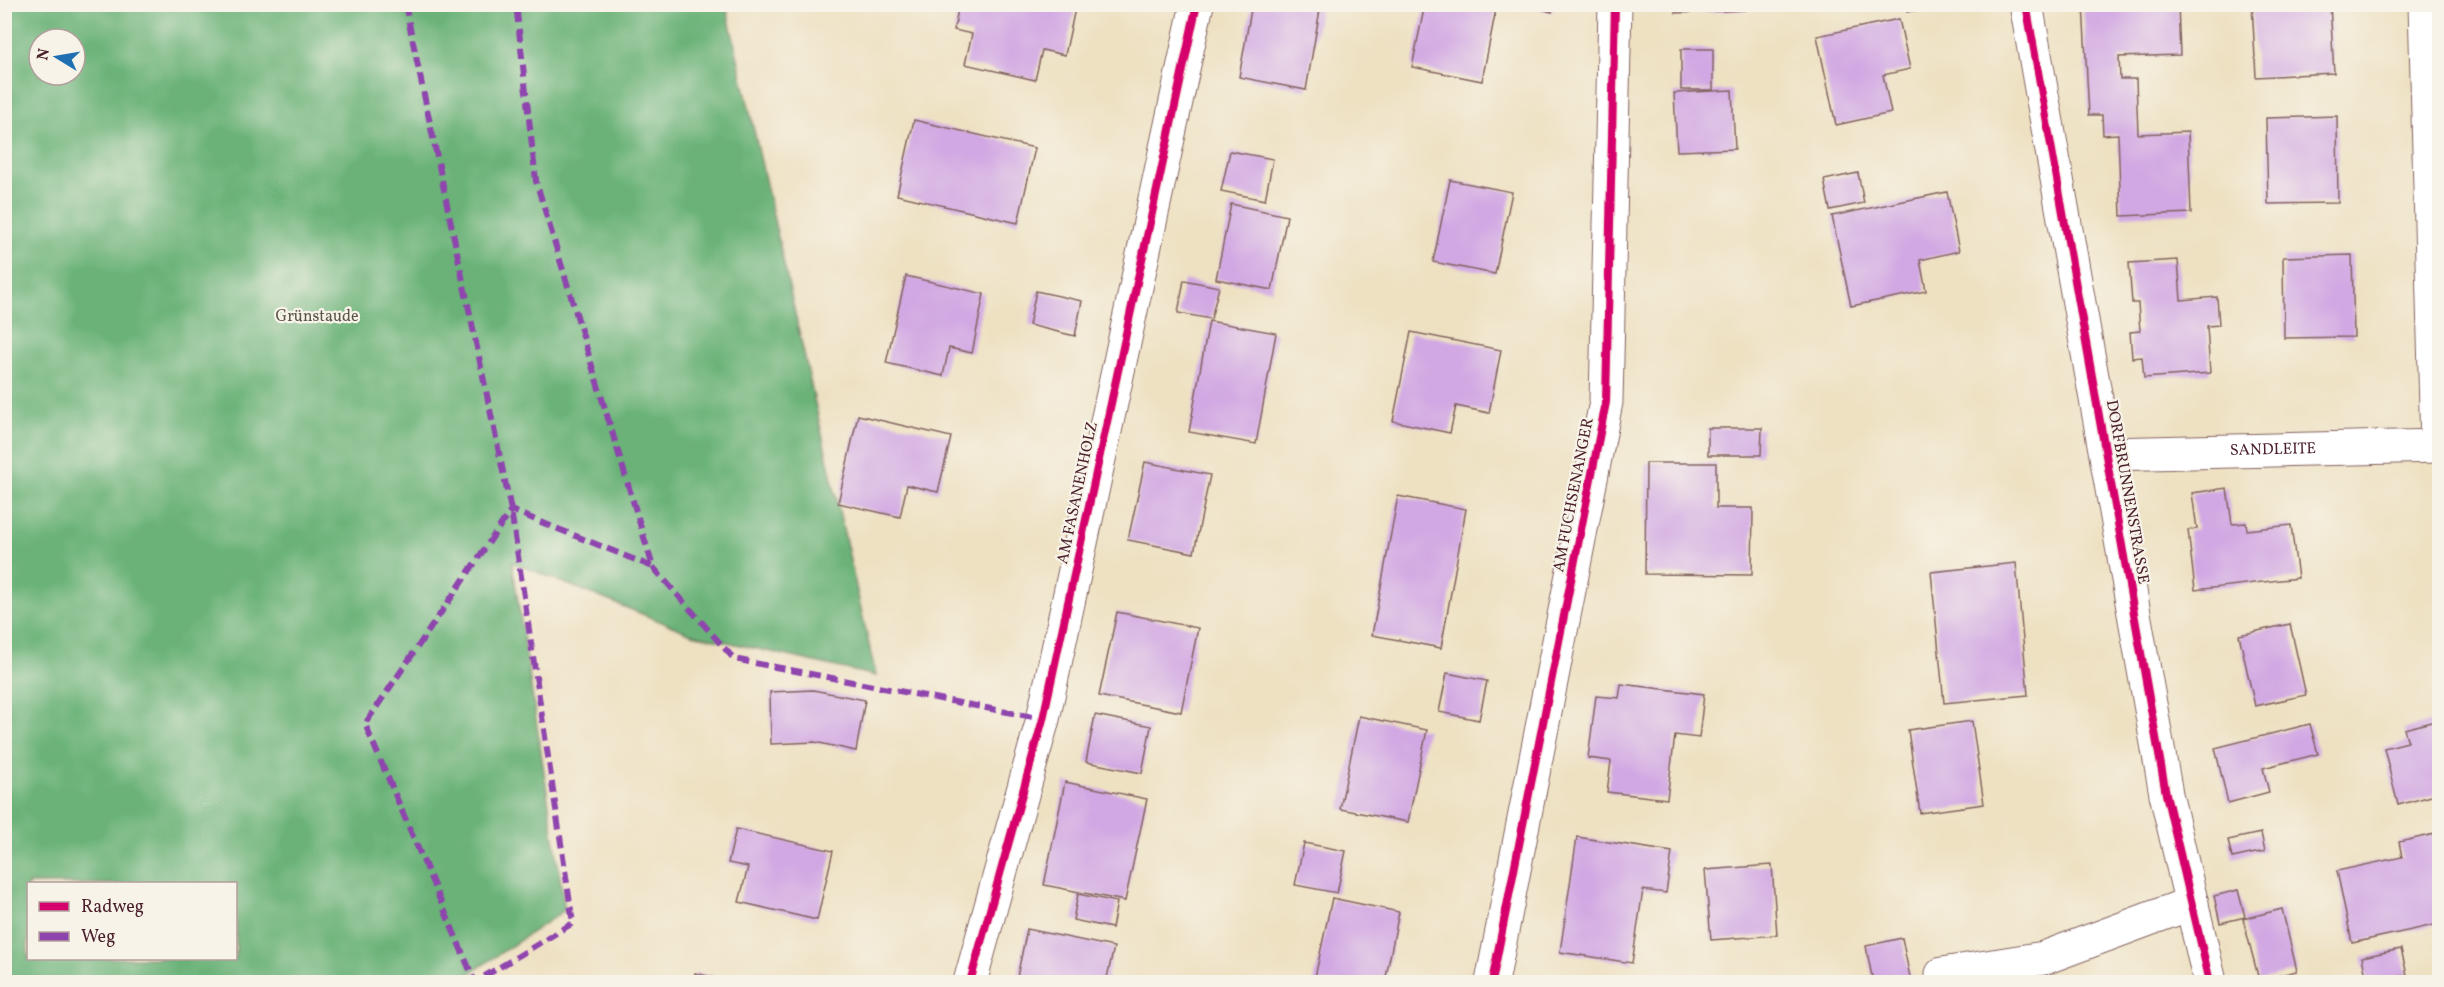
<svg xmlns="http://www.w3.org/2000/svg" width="2444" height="987" font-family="Vollkorn,serif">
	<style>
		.forest { fill: #6bb278; stroke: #5a6852; stroke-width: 1.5; fill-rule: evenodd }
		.building { fill: #d1a8e3 }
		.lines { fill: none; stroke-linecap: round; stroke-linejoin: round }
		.minor-casing { stroke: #836360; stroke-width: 35 }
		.minor { stroke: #fff; stroke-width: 33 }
		.quiet { stroke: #8e44ad; stroke-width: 6; stroke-dasharray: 12 6; stroke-linecap: butt }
		.cycleway-casing { stroke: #f7f3e8; stroke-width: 11 }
		.cycleway { stroke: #d6006c; stroke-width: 8 }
		.labels { text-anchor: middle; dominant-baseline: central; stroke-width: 4.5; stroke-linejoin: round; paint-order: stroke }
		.park-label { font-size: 16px; fill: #5b5448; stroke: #f7f3e8 }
		.street-label { font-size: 16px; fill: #4a1f2b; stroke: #f7f3e8 }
	</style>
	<rect width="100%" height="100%" fill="#f7f3e8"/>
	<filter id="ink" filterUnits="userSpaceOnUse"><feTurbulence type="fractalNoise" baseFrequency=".0167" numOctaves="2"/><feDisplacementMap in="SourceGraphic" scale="12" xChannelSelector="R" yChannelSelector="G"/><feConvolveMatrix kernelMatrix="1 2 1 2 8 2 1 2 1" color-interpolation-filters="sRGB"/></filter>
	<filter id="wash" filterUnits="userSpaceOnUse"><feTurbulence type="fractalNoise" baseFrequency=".008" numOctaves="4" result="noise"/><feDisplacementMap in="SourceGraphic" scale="24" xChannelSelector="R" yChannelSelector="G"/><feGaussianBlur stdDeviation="1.35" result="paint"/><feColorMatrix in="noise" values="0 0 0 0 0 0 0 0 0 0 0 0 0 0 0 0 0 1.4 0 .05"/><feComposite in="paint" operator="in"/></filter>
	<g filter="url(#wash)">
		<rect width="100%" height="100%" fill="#eee1c2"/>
		<path class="forest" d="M5,4l721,1 150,671 -184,-42 -180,-72 53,348 -100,67 -4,5h-456zM39,39h36v36h-36zM28,884h208v74h-208z"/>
		<g id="blocks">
			<path class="building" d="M959,4h117l-11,51 -23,-5 -7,30 -70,-16 7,-30 -18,-4z
				M1252,4h69l-15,86 -67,-13z
				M1425,4h72l-15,77 -70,-14z
				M1522,4h32l-2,8z
				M1676,4h70v6l-70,3z
				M1906,4h36v2l-35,6z
				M2083,4h95l2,51 -61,2 1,22h16l2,55 50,-2 3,81 -70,3 -3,-82 -15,1 -1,-20h-13z
				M2252,4h78l4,69 -78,4z
				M1899,19l11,50 -27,6 8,38 -55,12 -19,-89z
				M1681,49h32v41h-32z
				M1732,90l3,59 -58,2 -3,-58z
				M2337,116l1,87 -70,1 -2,-86z
				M914,120l121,28 -17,75 -121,-28z
				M1230,151l43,8 -8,41 -44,-9z
				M1858,173l6,30 -34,7 -6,-30z
				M1450,180l62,12 -17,82 -62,-12z
				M1947,192l12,59 -39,9 6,31 -75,15 -19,-90z
				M1231,204l56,12 -15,74 -56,-11z
				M2352,255l2,82 -70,1 -1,-81z
				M2178,260l3,40 36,-3 2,28 -12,1 3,47 -66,5 -2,-21 -10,1 -2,-26 10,-1 -2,-28h-6l-3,-40z
				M906,276l78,18 -12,59 -23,-5 -6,28 -57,-13z
				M1184,280l35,7 -8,32 -33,-6z
				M1036,291l46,10 -7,35 -46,-11z
				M1209,321l67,12 -20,111 -67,-12z
				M1411,332l90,18 -12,63 -33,-7 -6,27 -57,-12z
				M858,415l93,22 -13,55 -31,-7 -7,32 -62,-14z
				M1708,428h54l-1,27h-53z
				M1145,462l65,13 -16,78 -66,-13z
				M1646,463h70v45h37l-1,67 -107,-1z
				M2227,488l5,36 14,-1 1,7 44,-5 7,53 -103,12 -7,-60 9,-1 -5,-36z
				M1398,496l68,13 -25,139 -69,-13z
				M2016,563l12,132 -84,8 -13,-131z
				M1117,612l81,16 -17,84 -82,-16z
				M2290,624l16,71 -51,11 -16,-71z
				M1447,673l40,8 -8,39 -40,-8z
				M1621,684l83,10 -5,44 -24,-3 -8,64 -60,-7 4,-31 -23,-3 8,-62 23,2z
				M813,690l52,10 -9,51 -41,-9 -44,2 -1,-52z
				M1095,715l56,11 -9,47 -56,-11z
				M1359,716l68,14 -19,92 -68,-13z
				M2439,720v74l-41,11 -14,-57 24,-6 -4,-13z
				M1972,721l12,83 -64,9 -12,-83z
				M2310,724l8,30 -55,14 6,24 -41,11 -13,-55z
				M1065,782l82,17 -22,102 -81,-16z
				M736,829l97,22 -16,69 -78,-18 9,-35 -20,-4z
				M2261,833l4,18 -33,7 -4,-18z
				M2439,833v91l-87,19 -15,-72 65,-14 -3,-15z
				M1577,837l95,15 -6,41 -23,-3 -11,73 -72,-11z
				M1304,843l42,8 -9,42 -42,-8z
				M1772,865l5,70 -66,5 -6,-70z
				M2238,890l7,27 -25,6 -6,-27z
				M1078,894l39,8 -5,26 -39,-8z
				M1332,898l67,14 -14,70h-71z
				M2282,909l15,62 -38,9 -16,-61z
				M1027,929l87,18 -8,35h-90z
				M1902,938l9,44h-38l-7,-36z
				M2401,949l6,26 -40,7 -5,-25z
				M695,973l38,9h-40z
				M844,978l51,2 6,2h-57z"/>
		</g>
	</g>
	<g filter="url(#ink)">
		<use href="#blocks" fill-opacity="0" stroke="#836360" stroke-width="1.5"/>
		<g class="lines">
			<defs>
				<g id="minor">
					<path d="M2026,4l140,790 44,188"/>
					<path d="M2425,4l12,442"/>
					<path id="s1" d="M2107,454l333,-8"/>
					<path d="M1942,974l102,-16 148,-55"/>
					<path d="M970,982l73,-263 154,-715"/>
					<path d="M1492,982l114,-580 9,-398"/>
				</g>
			</defs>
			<use href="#minor" class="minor-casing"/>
			<use href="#minor" class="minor"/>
			<path class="quiet" d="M405,4l106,506 62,413 -98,59 -110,-258 146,-214 142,57 -117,-386 -20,-177
				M653,567l81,92 309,60"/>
			<defs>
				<path id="cycleway" d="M2026,4l140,790 44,188
					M970,982l73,-263 154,-715
					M1492,982l114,-580 9,-398"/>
			</defs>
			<use href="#cycleway" class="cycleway-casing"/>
			<use href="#cycleway" class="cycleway"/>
		</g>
	</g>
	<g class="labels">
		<g class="park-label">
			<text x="317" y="317">Grünstaude</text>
		</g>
		<g class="street-label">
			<text stroke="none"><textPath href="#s1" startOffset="166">SANDLEITE</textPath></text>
			<text transform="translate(2127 492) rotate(80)">DORFBRUNNENSTRASSE</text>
			<text transform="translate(1078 493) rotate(-78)">AM FASANENHOLZ</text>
			<text transform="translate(1574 495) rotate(-79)">AM FUCHSENANGER</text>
		</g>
	</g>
	<rect width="2444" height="987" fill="none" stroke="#f7f3e8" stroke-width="24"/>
	<rect x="27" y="882" width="210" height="78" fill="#f7f3e8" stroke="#b29e9c" stroke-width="1.5"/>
	<rect x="39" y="902" width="30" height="9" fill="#d6006c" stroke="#b29e9c" stroke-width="1.5"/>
	<text x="81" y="912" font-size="18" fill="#4a1f2b">Radweg</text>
	<rect x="39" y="932" width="30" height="9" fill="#8e44ad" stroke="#b29e9c" stroke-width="1.5"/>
	<text x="81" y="942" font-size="18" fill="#4a1f2b">Weg</text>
	<g transform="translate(57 57) rotate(281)"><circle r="28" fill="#f7f3e8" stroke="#b29e9c" stroke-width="1.5"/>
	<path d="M0-4.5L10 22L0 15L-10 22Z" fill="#1f6fb2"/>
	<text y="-9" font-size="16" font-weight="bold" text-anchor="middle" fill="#4a1f2b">N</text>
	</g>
</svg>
